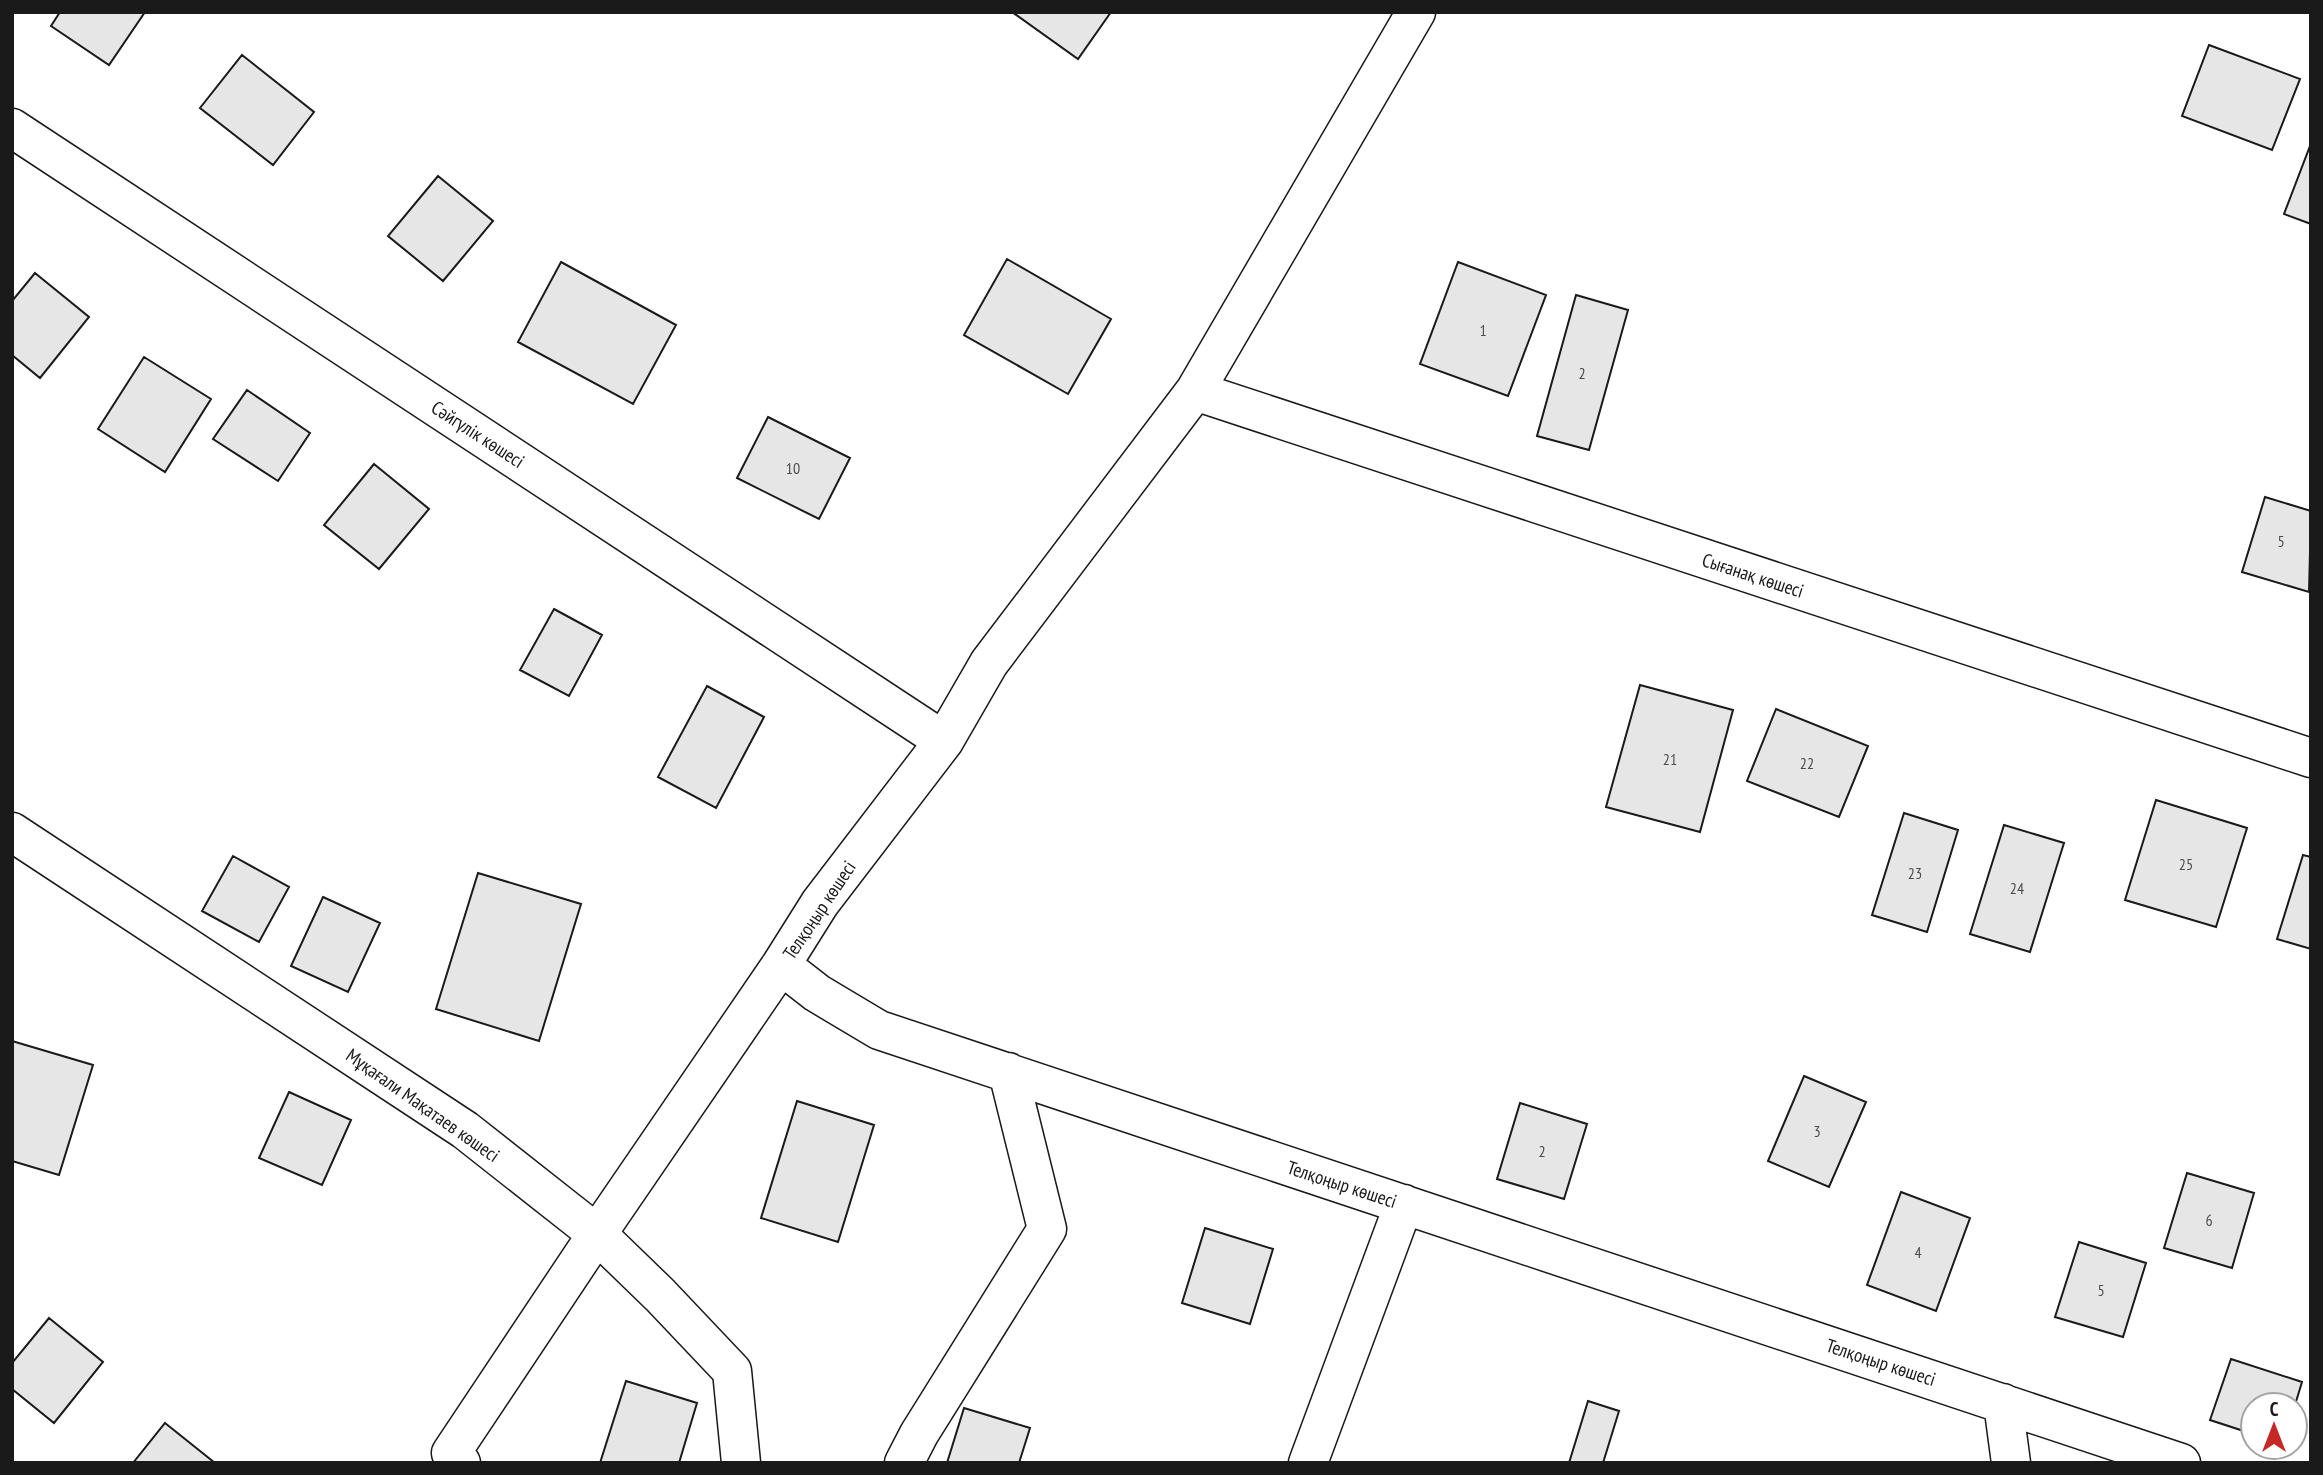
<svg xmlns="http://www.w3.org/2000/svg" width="2323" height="1475" font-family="'PT Sans Narrow',sans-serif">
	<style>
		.building { fill: #e6e6e6; stroke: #1a1a1a; stroke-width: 2 }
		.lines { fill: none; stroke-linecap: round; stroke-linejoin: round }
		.minor-casing { stroke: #1a1a1a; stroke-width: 41 }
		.minor { stroke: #fff; stroke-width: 38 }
		.labels { text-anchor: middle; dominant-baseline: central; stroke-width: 5; stroke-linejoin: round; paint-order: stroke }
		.number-label { font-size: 16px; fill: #4d4d4d }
		.street-label { font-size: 19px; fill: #1a1a1a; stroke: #fff }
	</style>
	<rect width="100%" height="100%" fill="#fff"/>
	<path class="building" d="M60,12h85l-36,53 -58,-39z
		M1012,12h99l-33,47z
		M2209,45l91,34 -28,71 -90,-34z
		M242,55l72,57 -41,53 -73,-57z
		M2310,146h1v78l-27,-10z
		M438,176l55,45 -50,60 -55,-45z
		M1007,259l104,60 -43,75 -104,-59z
		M561,262l115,63 -43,79 -115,-62z
		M1458,262l88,33 -38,101 -88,-32z
		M35,273l54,44 -49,61 -28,-23v-54z
		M1576,295l52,15 -39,140 -52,-14z
		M144,357l67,42 -46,73 -67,-43z
		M247,390l63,43 -32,48 -65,-42z
		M768,417l82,41 -31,61 -82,-41z
		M374,464l55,45 -50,60 -55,-44z
		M2265,497l46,14 -2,81 -67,-20z
		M554,609l48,26 -33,61 -49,-26z
		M1640,685l93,25 -33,122 -94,-25z
		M707,686l57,31 -48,91 -58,-31z
		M1776,709l92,37 -29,71 -92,-36z
		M2156,800l91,28 -31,99 -91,-27z
		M1904,813l54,17 -31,102 -55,-17z
		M2004,825l60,18 -34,109 -60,-18z
		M2303,855l8,2v92l-34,-10z
		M233,856l56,31 -30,55 -57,-31z
		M478,873l103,31 -42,137 -103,-32z
		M323,897l57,26 -32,69 -57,-26z
		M12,1041l81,24 -34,110 -47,-14z
		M1804,1076l62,26 -37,85 -61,-26z
		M289,1092l62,28 -29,65 -63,-27z
		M797,1101l77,24 -36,117 -77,-24z
		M1520,1103l67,21 -23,75 -67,-20z
		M2187,1173l67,20 -22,75 -68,-20z
		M1901,1192l69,26 -34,93 -69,-26z
		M1205,1228l68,21 -23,75 -68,-21z
		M2079,1242l67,21 -23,74 -68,-20z
		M49,1318l54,44 -49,61 -42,-34v-26z
		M2231,1359l71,23 -7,23h-42v29l-43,-14z
		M626,1381l71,22 -18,60h-79z
		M1588,1401l31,10 -16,52h-34z
		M964,1408l66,20 -11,35h-72z
		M165,1423l50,40h-82z"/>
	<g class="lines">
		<defs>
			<path id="minor" d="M1416,12l-221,379 -206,272 -45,78 -124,162 -39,62 36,28 62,37 1302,433
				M12,128l932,613
				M1195,391l1116,367
				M12,832l453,298 132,104 -146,219 10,10
				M2003,1403l8,60
				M741,1463l-9,-92 -72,-76 -63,-61 184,-269
				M904,1463l15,-29 128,-205 -39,-157
				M1308,1463l96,-259"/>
		</defs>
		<use href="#minor" class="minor-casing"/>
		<use href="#minor" class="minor"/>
	</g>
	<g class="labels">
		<g class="number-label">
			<text x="1483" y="330">1</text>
			<text x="1582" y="373">2</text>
			<text x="793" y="468">10</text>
			<text x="2281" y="541">5</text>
			<text x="1670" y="759">21</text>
			<text x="1807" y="763">22</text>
			<text x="2186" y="864">25</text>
			<text x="1915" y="873">23</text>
			<text x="2017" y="888">24</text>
			<text x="1817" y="1131">3</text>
			<text x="1542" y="1151">2</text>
			<text x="2209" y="1220">6</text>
			<text x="1918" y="1252">4</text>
			<text x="2101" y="1290">5</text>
		</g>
		<g class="street-label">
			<text transform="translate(478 434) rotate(33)">Сәйгүлік көшесі</text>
			<text transform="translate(1753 575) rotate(18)">Сығанақ көшесі</text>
			<text transform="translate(819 910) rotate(-56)">Телқоңыр көшесі</text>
			<text transform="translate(423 1105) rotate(35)">Мұқағали Мақатаев көшесі</text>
			<text transform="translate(1342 1184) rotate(18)">Телқоңыр көшесі</text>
			<text transform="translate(1881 1362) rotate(18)">Телқоңыр көшесі</text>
		</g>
	</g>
	<rect width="2323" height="1475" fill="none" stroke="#1a1a1a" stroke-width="28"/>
	<g transform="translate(2274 1426)"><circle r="33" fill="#ffffff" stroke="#a3a3a3" stroke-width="2"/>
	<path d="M0-5L12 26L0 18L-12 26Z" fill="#c62828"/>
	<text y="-10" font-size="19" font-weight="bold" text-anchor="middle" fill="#1a1a1a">С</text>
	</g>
</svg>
